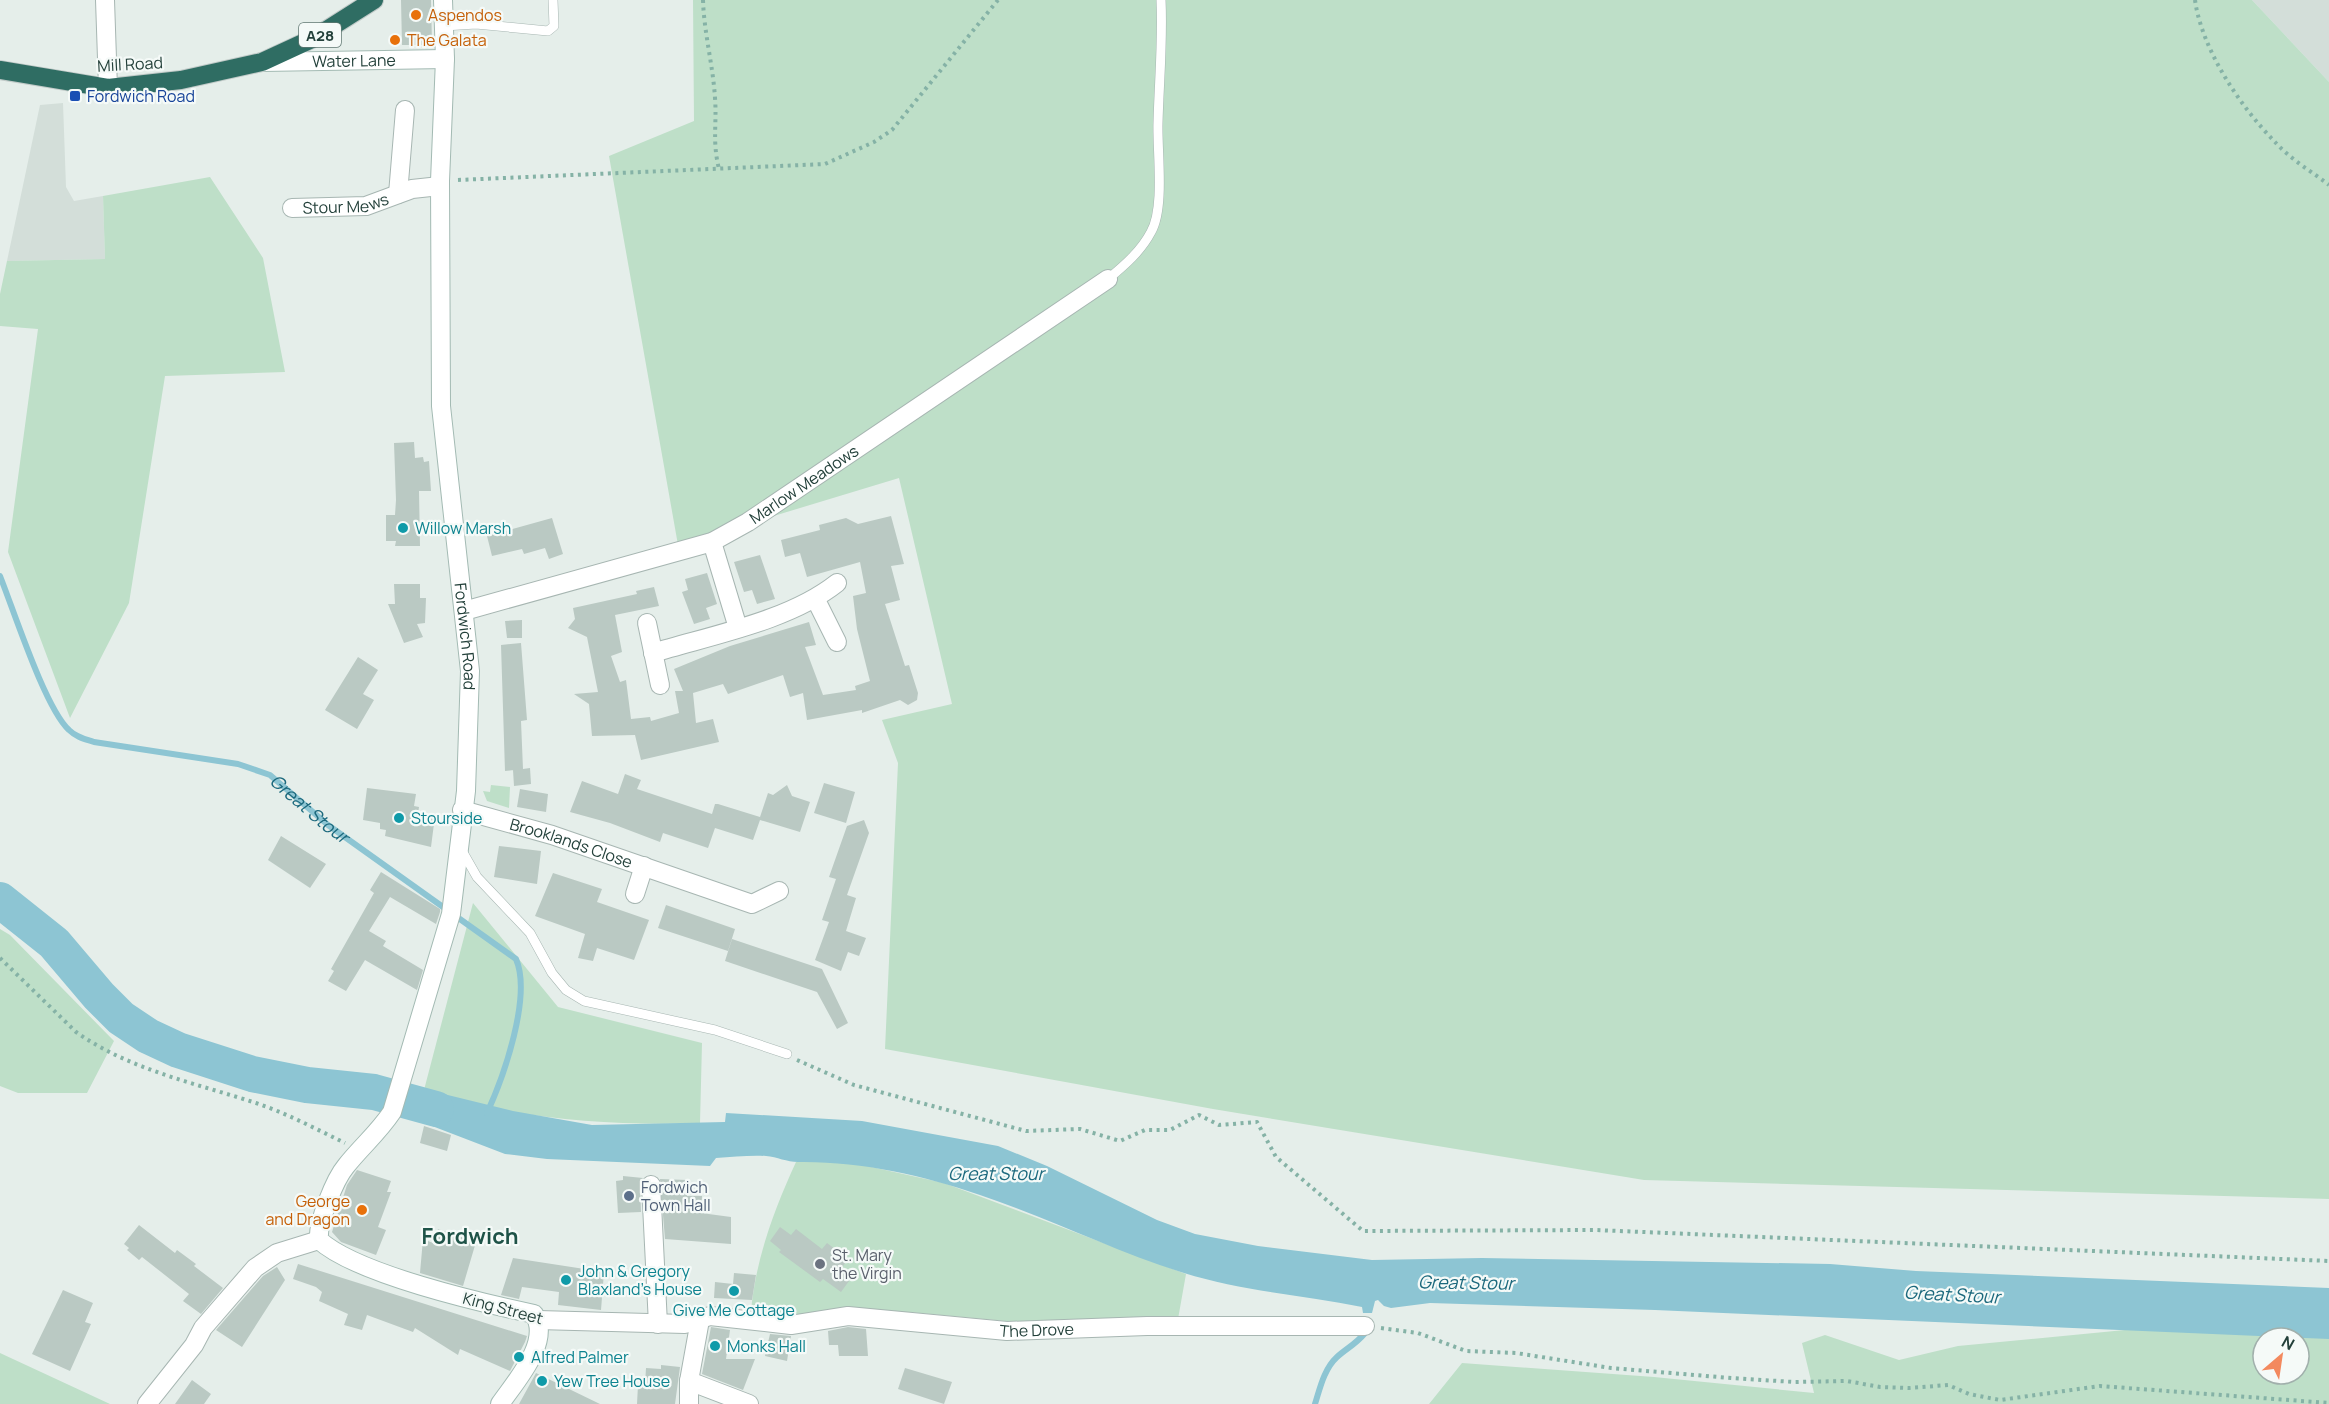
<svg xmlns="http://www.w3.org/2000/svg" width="2329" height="1404" font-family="Manrope,sans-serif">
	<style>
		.built { fill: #d3ded9 }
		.green { fill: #bedfc8; fill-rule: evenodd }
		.water { fill: #8dc5d3 }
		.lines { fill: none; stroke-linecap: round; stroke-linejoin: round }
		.stream { stroke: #8dc5d3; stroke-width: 6 }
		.river { stroke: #8dc5d3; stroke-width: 36 }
		.building { fill: #bac9c3 }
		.lane-casing { stroke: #a7b6b2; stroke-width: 10 }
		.street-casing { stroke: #a7b6b2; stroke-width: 20 }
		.secondary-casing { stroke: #a3bab3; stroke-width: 20 }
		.highway-casing { stroke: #c1cac8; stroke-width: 20 }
		.path { stroke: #85b2a6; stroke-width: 4; stroke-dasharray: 3 4.5; stroke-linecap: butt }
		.lane { stroke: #fff; stroke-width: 9 }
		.street { stroke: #fff; stroke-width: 18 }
		.secondary { stroke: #fff; stroke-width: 18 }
		.highway { stroke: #2f6d63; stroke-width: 18 }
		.food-dot { fill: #e8710a; stroke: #f5faf8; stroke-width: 2 }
		.transit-dot { fill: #1a4fb4; stroke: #f5faf8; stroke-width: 2 }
		.culture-dot { fill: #0f9aa8; stroke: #f5faf8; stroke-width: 2 }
		.service-dot { fill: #5c6f8a; stroke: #f5faf8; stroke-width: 2 }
		.worship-dot { fill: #6b7280; stroke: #f5faf8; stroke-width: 2 }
		.labels { text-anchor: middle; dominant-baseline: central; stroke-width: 4.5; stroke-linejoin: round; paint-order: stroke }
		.shield { fill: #f5faf8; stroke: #627873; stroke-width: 1.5 }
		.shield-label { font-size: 15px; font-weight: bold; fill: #23403a }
		.food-label { font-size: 16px; fill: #c56008; stroke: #f5faf8; text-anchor: start }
		.street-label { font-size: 16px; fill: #23403a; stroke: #f5faf8 }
		.transit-label { font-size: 16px; fill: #164399; stroke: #f5faf8; text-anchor: start }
		.culture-label { font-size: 16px; fill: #0d838f; stroke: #f5faf8; text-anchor: start }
		.service-label { font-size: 16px; fill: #4e5e75; stroke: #f5faf8; text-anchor: start }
		.worship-label { font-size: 16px; fill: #5b616d; stroke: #f5faf8; text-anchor: start }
		.water-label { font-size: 18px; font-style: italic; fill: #1c697d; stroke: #f5faf8 }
		.district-label { font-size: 22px; font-weight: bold; fill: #1f5348; stroke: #f5faf8 }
	</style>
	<rect width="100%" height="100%" fill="#e5eeea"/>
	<path class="built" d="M2252,0h77v82z
		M63,103l3,84 8,14 29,-5 2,63 -98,2 33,-156z"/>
	<path class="green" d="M693,0h1559l77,82v1117l-685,-19 -431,-71 -328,-60 13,-286 -16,-43 70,-16 -53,-226 -221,67 -69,-389 85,-35z
		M210,177l53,81 22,114 -120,4 -36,227 -59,115 -62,-166 30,-223 -38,-3v-32l7,-33 98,-2 -2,-63z
		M491,785l19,2 -1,21 -22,-7 -4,-10 7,1z
		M473,903l85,104 144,36 -2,80c-93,3 -187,-4 -276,-33z
		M0,929l10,6 104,106 -27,52h-69l-18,-7z
		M811,1160l47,4 86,19 242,91 -8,45 -162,3 -107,-10h-62l-56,7 -40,-8c5,-53 23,-101 45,-149z
		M2166,1326l163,7v71h-900l33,-41 192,14 160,16 -12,-50 23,-8 74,25 59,-14zM2263,1338h36v36h-36z
		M0,1353l110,51h-110z"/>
	<path class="water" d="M411,1086l102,25 79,14 133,-3 1,-9 136,8 136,25 49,20 110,54 38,14 63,12 114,14 110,-2 348,6 86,7 413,17v51l-674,-29 -225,-7 -39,5 -7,-2 -6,-6 -3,1 -3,12h-9l-1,-6c-59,-12 -121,-16 -178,-34 -70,-22 -135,-55 -204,-78 -58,-20 -121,-34 -182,-33 -11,0 -21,-5 -32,-6 -16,-1 -33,1 -50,2l-6,8 -163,-7 -42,-5 -99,-38 -9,-9 6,-19z"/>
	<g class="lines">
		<g class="stream">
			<path id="s1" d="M0,576c14,35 45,132 69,154 7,7 16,9 25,12l144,22 32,11 58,50 188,134c16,37 -12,117 -29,154"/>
			<path d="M1315,1404c5,-16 9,-35 22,-47 10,-9 19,-13 28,-24"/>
		</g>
		<path class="river" d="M0,900l54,43 45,53 22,22 27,18 30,14 74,24 55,11 67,7 62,17"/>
	</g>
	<path class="building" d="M401,0h30l1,45h-30z
		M414,442l1,16 8,-1 1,5 5,-1 2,30h-12l1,55h-25l1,-5h-10v-26h9l1,-15 -2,-57z
		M891,516l13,48 -13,2 9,34 -15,4 20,62 4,-1 9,28 -1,7 -9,5 -8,-5 -38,13v-3l-55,10 -4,-27 -13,4 -7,-22 -55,19 -5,-10 -30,9 3,30 17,-4 6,23 -78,18 -6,-25 -43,1 -3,-32 -15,-10 24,-2 -11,-55 -19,-9 7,-9 -2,-11 64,-14 -1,-3 18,-4 5,19 -44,9 7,37 -11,4 9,26 6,-2 5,39 19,-2 1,4 28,-8 -4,-22h8l-9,-22 56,-23 79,-24 7,23 -11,2 18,48 33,-5 -1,-4 15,-5 -13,-52 -4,-33 13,-3 -6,-31 -53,15 -7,-24 -15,4 -4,-17 39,-10 -1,-5 27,-7 12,6z
		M552,518l11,36 -14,5 -4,-11 -21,6 -2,-5 -30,7 -5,-20z
		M760,555l15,44 -18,5 -5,-14 -8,2 -10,-30z
		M707,573l10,31 -11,4 4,11 -16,5 -12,-32 6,-2 -3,-11z
		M394,584h26v14h6l-1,25 -8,1 6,13 -19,6 -16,-39h7z
		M522,620v18h-15l-2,-17z
		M521,643l6,77 -6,1 2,48 7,-1 1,16 -17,2 -1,-16 8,-1 -16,2 -4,-126z
		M358,657l20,13 -15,24 11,6 -17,29 -32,-19z
		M625,774l16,6 -4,9 75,25 3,-10h3l42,13 8,-24 5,2 14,-10 5,11 18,6 -10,30 -40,-12 -7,20 -38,-12 -7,20 -45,-15 -3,9 -50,-19 -40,-11 12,-31 36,13z
		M824,783l31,9 -9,31 -32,-10z
		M367,788l49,6 -2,12 5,1 -1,7 17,2 -4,31 -46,-11 1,-6 -6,-1v-6l-17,-3z
		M520,789l28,5 -2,18 -29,-5z
		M864,820l5,13 -22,62 9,3 -10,33 20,7 -7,18 -11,-4 -7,19 -26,-11 14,-38 -7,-2 14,-41 -7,-2 18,-51z
		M281,836l45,28 -16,24 -42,-28z
		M499,846l42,5 -4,33 -43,-7z
		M381,872l59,37v3l-4,12 -46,-27 -21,34 17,10 -3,5 40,24 -6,20 -52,-30 -19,31 -18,-10 6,-10 -3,-2 43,-76 -4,-3z
		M553,873l49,16 -5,13 52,18 -15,40 -37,-12 -4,13 -15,-3 7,-24 -50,-18z
		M666,905l69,24 -7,22 -70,-23z
		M732,939l90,30 26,54 -11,6 -20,-37 -92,-31z
		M424,1126l27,9 -4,16 -27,-8z
		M357,1170l34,11 -4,11h4l-13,35 8,3 -10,25 -35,-13 -9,-10 15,-47z
		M623,1176l20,2 -3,8 1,26 -23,1 -2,-32 7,-1z
		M660,1179l27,1v16h15l-1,17 30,4v27l-66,-5z
		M139,1225l36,28 2,-3 19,14 -2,2 29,22 -22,26 -18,-13 6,-7 -47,-37 -3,3 -12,-10 2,-2 -5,-4z
		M780,1227l11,8 5,-6 26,20 5,-6 21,16 -7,10 11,8 -11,15 -18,-13 -3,3 -41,-30 2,-2 -11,-9z
		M438,1229l38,13 -13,44 -43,-13 3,-34 10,4z
		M513,1258l91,14 -3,38 -43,-5 1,-13 -37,-5 -3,12 -18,-4z
		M298,1264l229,72 -2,6 -15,29 -50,-22 -2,6 -43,-27 -2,4 -46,-17 -5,15 -18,-5 4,-11 -29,-13 3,-9 -6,-5 -23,-8z
		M277,1267l8,13 -43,67 -26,-17 47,-54z
		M734,1273l22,2 -4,25 -38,-2 1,-16 18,2z
		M63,1290l30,13 -8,19 6,2 -21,47 -38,-17z
		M711,1327l19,3 -4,29h29l-12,31 -41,-16z
		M848,1327l18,2 2,27h-29l-1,-11h-9l-1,-14z
		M770,1334l21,2 -4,25 -22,-5z
		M661,1365l19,2 -5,37h-38l1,-19h7l1,-17 15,1z
		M905,1368l47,14 -8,22 -46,-15z
		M536,1373l64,31h-81z
		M192,1380l19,14 -7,10h-29z"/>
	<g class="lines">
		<defs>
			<path id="lane" d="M444,26l32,-2 72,7 6,-5 -1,-26
				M1108,279c17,-14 33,-28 43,-47 14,-24 6,-81 7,-109 1,-41 5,-81 3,-123
				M461,849l16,28 53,56 22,40 14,17 18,11 131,29 72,24"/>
			<g id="street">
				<path d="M105,0l3,88"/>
				<path d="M398,194l7,-84"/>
				<path id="s2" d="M292,208l74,-2 46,-17 28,-3"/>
				<path d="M712,542l26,86"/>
				<path d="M816,600l21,42"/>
				<path id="s3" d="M464,611l248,-69 36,-20 360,-243"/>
				<path d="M647,623l13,62"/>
				<path d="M653,653c59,-18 136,-32 184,-70"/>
				<path id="s4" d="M462,810l90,25 200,69 27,-13"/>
				<path d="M635,894l9,-28"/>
				<path d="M651,1185l7,139"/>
				<path id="s5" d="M538,1320l147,4 25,-8 81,9 57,-9 159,15 140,-5h218"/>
				<path d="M689,1381l60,23"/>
				<path d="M147,1404l47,-59 9,-17 52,-60 22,-15 42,-13"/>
				<path d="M689,1404v-23l11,-61"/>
			</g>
			<g id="secondary">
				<path id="s6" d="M443,0l2,59 -5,122 1,225 29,265 -4,120 -15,123 -59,198c-14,21 -31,35 -46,54 -11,13 -29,57 -27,74 37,34 163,63 215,74 18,28 -19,68 -34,90"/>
				<path id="s7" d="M262,62l183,-3"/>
			</g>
			<path id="highway" d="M0,70l108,18 73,-8 81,-18 52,-24 60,-38"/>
		</defs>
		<use href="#lane" class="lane-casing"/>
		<use href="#street" class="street-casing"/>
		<use href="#secondary" class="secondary-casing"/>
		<use href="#highway" class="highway-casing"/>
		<path class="path" d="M703,0c1,33 10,65 12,98 2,26 -3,43 4,71
			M2195,0c7,50 45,106 80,142 15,17 36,29 54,43
			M458,180l367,-16 49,-22 18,-12 106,-130
			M0,958l76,74c54,38 119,51 180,71 30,10 60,26 89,40
			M797,1060l57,25 172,46 54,-2 40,12 25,-11h25l29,-15 20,10 38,-3 19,35 87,74 233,-1 733,31
			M1381,1328l37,5 48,18 50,2 95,15 120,10 63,4 53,-1 33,6 29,1 39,-3 21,9 31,6 100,-14 229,17"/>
		<use href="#lane" class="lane"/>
		<use href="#street" class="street"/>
		<use href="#secondary" class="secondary"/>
		<use href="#highway" class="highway"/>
	</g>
	<g class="food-dot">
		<circle cx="416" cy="15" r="6"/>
		<circle cx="395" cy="40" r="6"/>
		<circle cx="362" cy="1210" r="6"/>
	</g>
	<rect class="transit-dot" x="69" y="90" width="12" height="12" rx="3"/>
	<g class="culture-dot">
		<circle cx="403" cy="528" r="6"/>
		<circle cx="399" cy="818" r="6"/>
		<circle cx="566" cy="1280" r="6"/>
		<circle cx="734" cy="1291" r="6"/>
		<circle cx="715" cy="1346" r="6"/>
		<circle cx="519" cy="1357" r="6"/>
		<circle cx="542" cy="1381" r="6"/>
	</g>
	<circle class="service-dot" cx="629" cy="1196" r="6"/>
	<circle class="worship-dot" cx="820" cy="1264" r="6"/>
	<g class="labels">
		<rect class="shield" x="299" y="23" width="42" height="24" rx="4.5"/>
		<g class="shield-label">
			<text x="320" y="35">A28</text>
		</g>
		<g class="food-label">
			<text x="428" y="15">Aspendos</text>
			<text x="407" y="40">The Galata</text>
			<text x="350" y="1201" text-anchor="end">George<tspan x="350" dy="18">and Dragon</tspan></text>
		</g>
		<g class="street-label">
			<text stroke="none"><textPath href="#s7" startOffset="92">Water Lane</textPath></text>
			<text transform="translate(130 64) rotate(-3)">Mill Road</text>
			<text stroke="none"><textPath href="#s2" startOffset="54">Stour Mews</textPath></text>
			<text stroke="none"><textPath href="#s3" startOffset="366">Marlow Meadows</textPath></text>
			<text stroke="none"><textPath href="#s6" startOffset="638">Fordwich Road</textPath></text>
			<text stroke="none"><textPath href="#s4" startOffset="114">Brooklands Close</textPath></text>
			<text transform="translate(503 1308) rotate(15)">King Street</text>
			<text stroke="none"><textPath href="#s5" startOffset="502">The Drove</textPath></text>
		</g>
		<g class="transit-label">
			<text x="87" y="96">Fordwich Road</text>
		</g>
		<g class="culture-label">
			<text x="415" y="528">Willow Marsh</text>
			<text x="411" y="818">Stourside</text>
			<text x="578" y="1271">John &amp; Gregory<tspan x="578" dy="18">Blaxland's House</tspan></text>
			<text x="734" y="1310" text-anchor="middle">Give Me Cottage</text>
			<text x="727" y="1346">Monks Hall</text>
			<text x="531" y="1357">Alfred Palmer</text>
			<text x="554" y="1381">Yew Tree House</text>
		</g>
		<g class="service-label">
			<text x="641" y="1187">Fordwich<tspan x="641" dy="18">Town Hall</tspan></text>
		</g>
		<g class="worship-label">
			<text x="832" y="1255">St. Mary<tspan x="832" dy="18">the Virgin</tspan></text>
		</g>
		<g class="water-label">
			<text stroke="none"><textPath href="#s1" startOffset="429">Great Stour</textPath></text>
			<text x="996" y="1173">Great Stour</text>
			<text transform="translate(1466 1282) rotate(1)">Great Stour</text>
			<text transform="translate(1952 1294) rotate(3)">Great Stour</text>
		</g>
		<g class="district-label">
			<text x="470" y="1236">Fordwich</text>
		</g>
	</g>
	<g transform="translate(2281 1356) rotate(29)"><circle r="28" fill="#f5faf8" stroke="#a1b0ac" stroke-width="1.5"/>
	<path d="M0-4.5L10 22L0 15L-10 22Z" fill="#f3895e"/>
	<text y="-9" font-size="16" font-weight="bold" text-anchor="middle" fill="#23403a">N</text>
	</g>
</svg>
